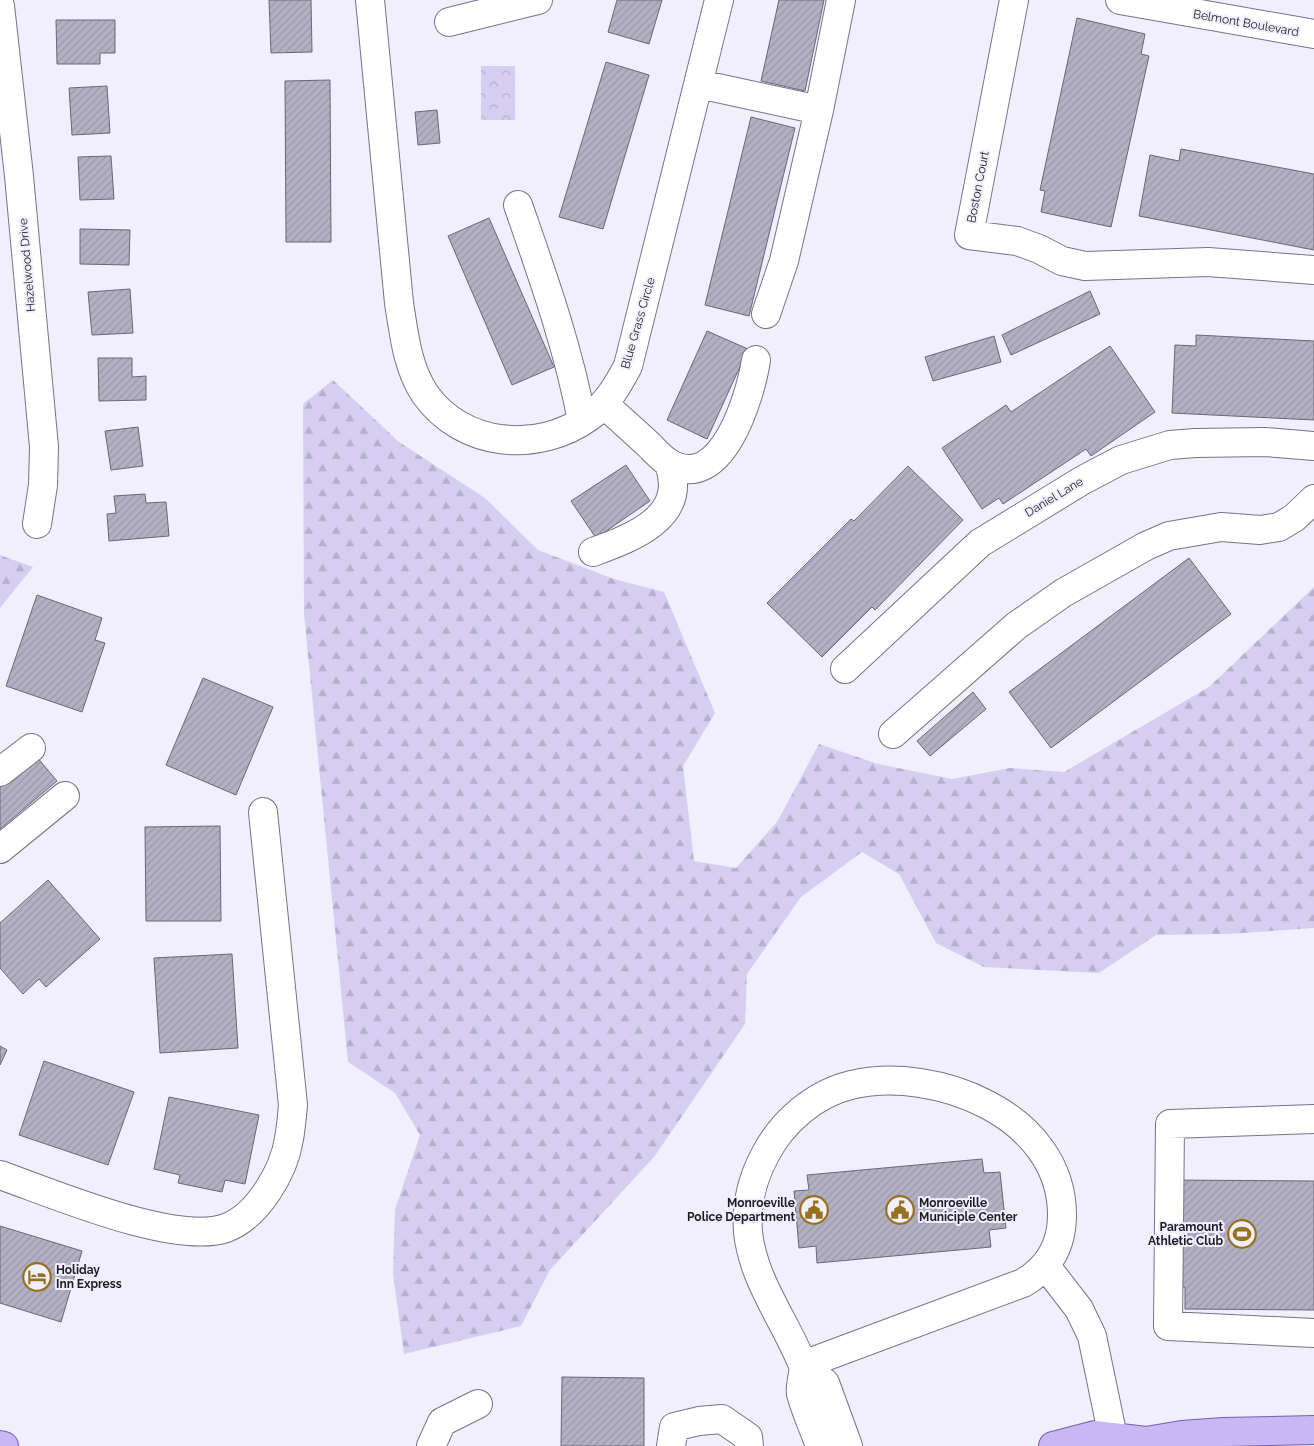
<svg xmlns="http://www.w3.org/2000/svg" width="1314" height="1446" font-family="Raleway,sans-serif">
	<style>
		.forest { fill: url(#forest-firs) }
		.park { fill: url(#park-crowns) }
		.building { fill: url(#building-hatch); stroke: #6a6677 }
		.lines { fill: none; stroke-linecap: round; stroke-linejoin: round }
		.minor-casing { stroke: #777385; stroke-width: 30 }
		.major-casing { stroke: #7461a8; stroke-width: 30 }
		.minor { stroke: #fff; stroke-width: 28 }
		.major { stroke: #c8b6f5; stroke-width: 28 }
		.labels { text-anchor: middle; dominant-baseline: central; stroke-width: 4; stroke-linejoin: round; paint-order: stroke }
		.street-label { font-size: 12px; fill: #1d1c23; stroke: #f1eefe }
		.poi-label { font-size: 12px; font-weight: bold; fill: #1d1c23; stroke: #f1eefe; text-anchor: end }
	</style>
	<defs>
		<pattern id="forest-firs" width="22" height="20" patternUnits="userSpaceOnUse" patternTransform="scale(1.25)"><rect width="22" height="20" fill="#d5cef0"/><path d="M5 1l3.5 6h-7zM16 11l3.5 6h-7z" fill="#b6b0ce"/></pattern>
		<pattern id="park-crowns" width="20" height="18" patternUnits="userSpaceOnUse" patternTransform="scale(1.25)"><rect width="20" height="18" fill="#d5cef0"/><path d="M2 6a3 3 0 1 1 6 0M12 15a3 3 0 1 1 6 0" fill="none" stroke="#b6b0ce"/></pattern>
		<pattern id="building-hatch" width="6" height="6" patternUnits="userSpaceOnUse" patternTransform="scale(1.25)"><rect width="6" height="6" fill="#b4b0c3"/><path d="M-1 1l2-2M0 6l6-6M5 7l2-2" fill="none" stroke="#9a97a7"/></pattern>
	</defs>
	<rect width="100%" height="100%" fill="#f1eefe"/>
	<path class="forest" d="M333,380l66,62 86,56 53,52 76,29 50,13 51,121 -32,53 11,95 42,7 41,-46 42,-78 59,20 74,15 58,-11 54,4 145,-85 105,-100v341l-87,6 -71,1 -57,38 -115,-6 -48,-24 -37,-69 -37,-22 -61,45 -54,77 -2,50 -91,133 -104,113 -29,56 -117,28 -11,-80 2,-64 25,-75 -25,-42 -47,-31 -44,-448 -1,-210z
		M0,555l33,12 -33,41z"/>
	<path class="park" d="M481,66h34v54h-34z"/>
	<path class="building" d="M269,0h42l1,52 -41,1z
		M617,0h45l-13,44 -41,-12z
		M779,0h45l-19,91 -44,-10z
		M1077,18l68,16 -4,20 8,2 -38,171 -70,-15 4,-21 -5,-1z
		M56,20h59v33h-15v11h-43z
		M606,62l43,13 -46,154 -44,-12z
		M330,80l1,162h-45l-1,-161z
		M107,86l3,47 -38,2 -3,-47z
		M437,110l3,33 -22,2 -3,-33z
		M751,117l44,11 -46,188 -44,-11z
		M1181,149l133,25v76l-175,-34 11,-61 29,6z
		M111,156l3,43 -34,1 -2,-43z
		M489,218l65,149 -42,18 -64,-149z
		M80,229l50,1 -1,35 -49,-1z
		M130,289l3,44 -41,2 -4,-43z
		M1090,291l10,23 -89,41 -9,-20z
		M707,331l41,18 -41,90 -40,-19z
		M1196,335l118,6v79l-142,-7 3,-68 21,1z
		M994,336l7,26 -68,19 -8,-24z
		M1110,346l45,66 -64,44 -5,-7 -83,55 -4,-6 -17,11 -40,-61 64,-43 5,7z
		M98,358h34v19l14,-1v24l-47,1z
		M138,427l5,39 -32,4 -6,-39z
		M626,465l24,36 -54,37 -25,-37z
		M908,466l55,54 -88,90 -3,-3 -50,50 -55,-54 84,-84 3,2z
		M145,494l1,9 20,-1 3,34 -60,5 -2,-27 9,-1 -2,-17z
		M1189,558l42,56 -180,134 -42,-56z
		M37,595l65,23 -7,22 10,3 -23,69 -76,-26z
		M203,678l70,29 -37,88 -70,-30z
		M973,692l13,17 -56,47 -13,-15z
		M36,756l21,25 -57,48v-43z
		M220,826l1,95h-75l-1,-94z
		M48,880l52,59 -54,48 -7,-8 -16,15 -23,-26v-45z
		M232,954l6,94 -78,5 -6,-95z
		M0,1046l7,4 -7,15z
		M44,1061l90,31 -26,73 -89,-30z
		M169,1097l90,18 -14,69 -20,-4 -3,12 -44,-9 2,-8 -26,-6z
		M982,1159l2,14 16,-1 6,56 -17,2 2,17 -174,16 -1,-17 -17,2 -5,-57 15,-1 -2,-15z
		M1171,1180l143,1v129l-129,-1v-22h-14z
		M0,1226l82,25 -21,71 -61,-19z
		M562,1377l82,1v68h-83z"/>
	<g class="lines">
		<defs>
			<path id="minor" d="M370,0l29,303c5,31 8,64 26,91 37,53 113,60 164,23 18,-13 29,-32 39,-51l91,-366
				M1014,0l-45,235 48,6 22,8 23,12 23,5 123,-4 106,8
				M1120,0l194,34
				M0,6l19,170 25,271 -1,38 -6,39
				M449,22l89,-22
				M699,84l120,26
				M518,205c25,72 50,141 64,216
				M766,314l18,-53 35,-151 22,-110
				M604,404c15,14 30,27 45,41 6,6 13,14 20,18 53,32 82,-69 87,-103
				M593,552c41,-15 95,-35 76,-88
				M845,669l135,-126 103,-63 38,-20 49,-15 25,-2 70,-1 49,4
				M893,734l123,-108 47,-33 83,-47 23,-10 52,-9 39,3 19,-3 15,-9 20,-19
				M0,772l31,-24
				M0,849l65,-53
				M1314,1119l-144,5 -2,202 146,7
				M0,1175c52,18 175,71 226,53 32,-12 58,-57 63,-89 2,-11 3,-23 4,-34l-30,-293
				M1045,1265l34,44 13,27 21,101
				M803,1365l220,-82c26,-15 39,-38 39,-68 0,-100 -127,-150 -211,-130 -37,9 -69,37 -86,70 -13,24 -19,50 -17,77 5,48 36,87 54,131 4,9 -3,21 -1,31 5,18 13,35 19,52
				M803,1365l22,18 23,63
				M431,1446l11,-24 36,-18
				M671,1446l3,-19 25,-6 23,-2 26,18 1,9"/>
			<path id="major" d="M0,1445l4,1
				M1053,1446l42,-11 51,6 36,-6 41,-3 91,-2"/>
		</defs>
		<use href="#minor" class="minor-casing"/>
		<use href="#major" class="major-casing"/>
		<use href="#minor" class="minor"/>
		<use href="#major" class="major"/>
	</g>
	<defs>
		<symbol id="civic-ring" viewBox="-11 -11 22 22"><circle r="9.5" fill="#f1eefe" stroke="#95721b" stroke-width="1.5"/><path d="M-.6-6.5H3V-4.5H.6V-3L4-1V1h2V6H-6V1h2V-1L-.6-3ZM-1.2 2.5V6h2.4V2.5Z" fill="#95721b"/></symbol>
		<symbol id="stadium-ring" viewBox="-11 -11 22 22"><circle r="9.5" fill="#f1eefe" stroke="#95721b" stroke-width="1.5"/><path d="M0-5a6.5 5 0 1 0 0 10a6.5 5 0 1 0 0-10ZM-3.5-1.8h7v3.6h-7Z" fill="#95721b"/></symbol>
		<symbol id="hotel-ring" viewBox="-11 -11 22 22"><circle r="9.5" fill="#f1eefe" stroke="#95721b" stroke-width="1.5"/><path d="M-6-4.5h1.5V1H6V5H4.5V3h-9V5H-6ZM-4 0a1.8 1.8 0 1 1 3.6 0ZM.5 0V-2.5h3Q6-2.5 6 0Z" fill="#95721b"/></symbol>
	</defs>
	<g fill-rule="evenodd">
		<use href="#civic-ring" x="798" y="1194" width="32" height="32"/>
		<use href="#civic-ring" x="884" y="1194" width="32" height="32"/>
		<use href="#stadium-ring" x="1226" y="1218" width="32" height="32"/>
		<use href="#hotel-ring" x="21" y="1261" width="32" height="32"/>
	</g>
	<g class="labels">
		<g class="street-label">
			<text transform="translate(1246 23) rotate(10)">Belmont Boulevard</text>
			<text transform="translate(978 187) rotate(-79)">Boston Court</text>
			<text transform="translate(27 265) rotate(-95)">Hazelwood Drive</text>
			<text transform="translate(638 323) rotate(-74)">Blue Grass Circle</text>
			<text transform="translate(1054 497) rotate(-31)">Daniel Lane</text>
		</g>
		<g class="poi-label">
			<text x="795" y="1203">Monroeville<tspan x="795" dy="14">Police Department</tspan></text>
			<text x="919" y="1203" text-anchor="start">Monroeville<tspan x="919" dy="14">Municiple Center</tspan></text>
			<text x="1223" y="1227">Paramount<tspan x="1223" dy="14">Athletic Club</tspan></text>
			<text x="56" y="1270" text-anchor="start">Holiday<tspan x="56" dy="14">Inn Express</tspan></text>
		</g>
	</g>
</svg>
